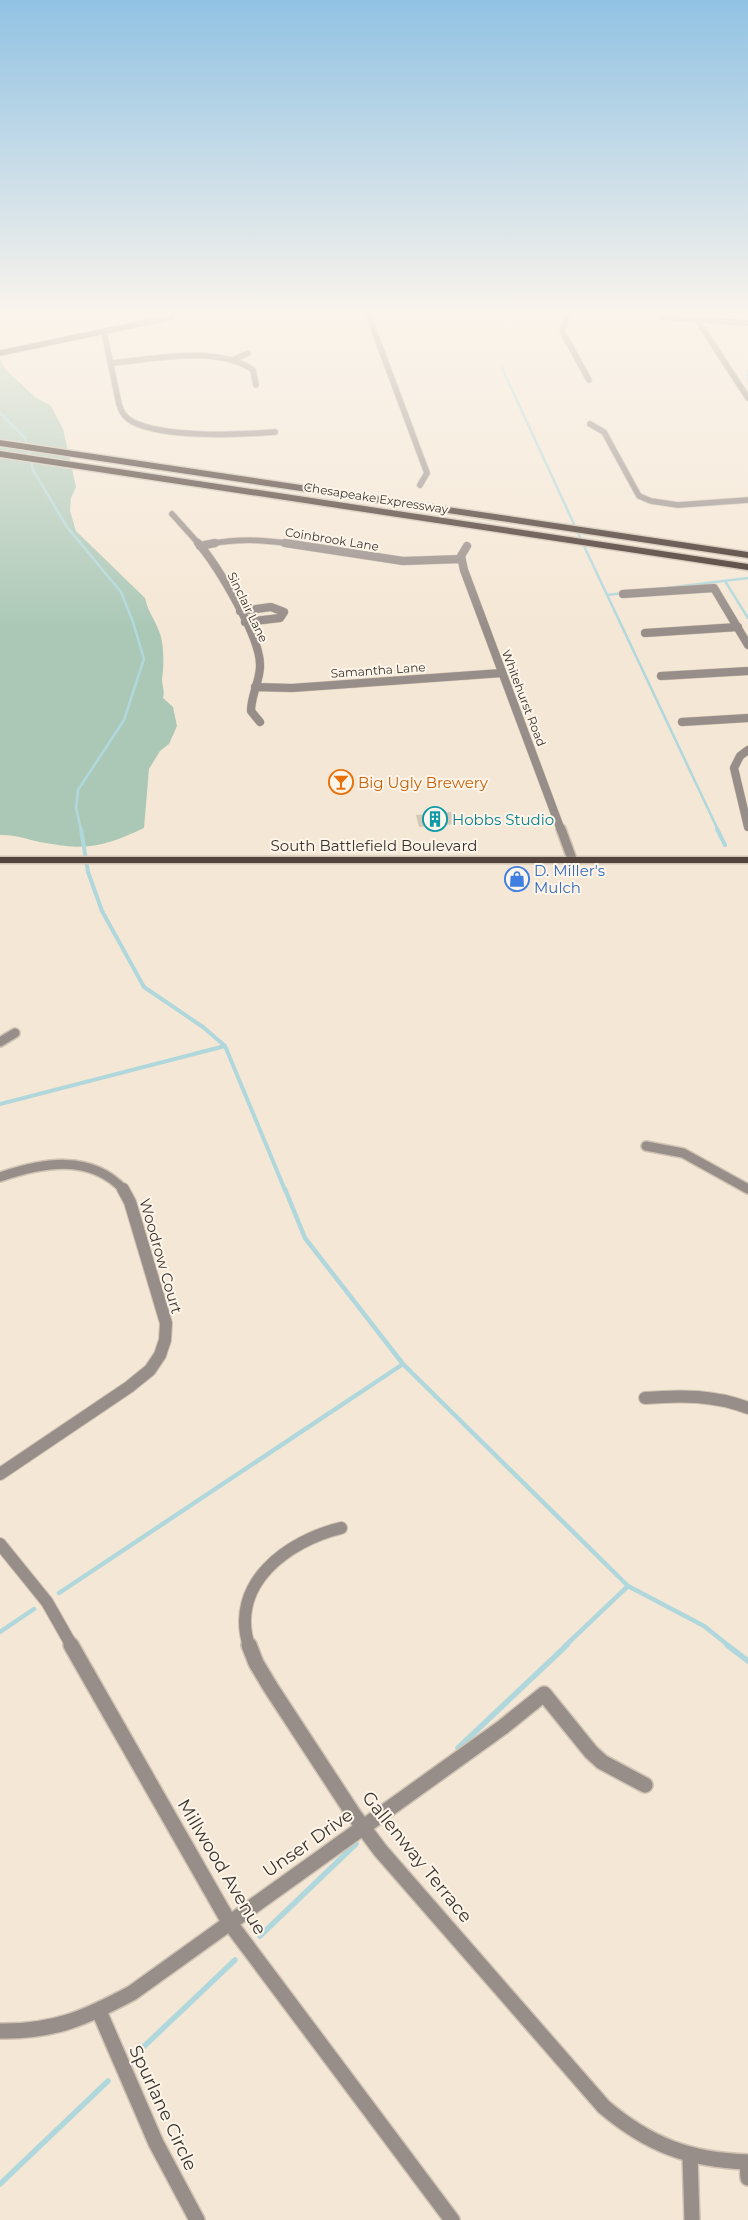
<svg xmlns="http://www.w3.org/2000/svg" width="748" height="2220" font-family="Montserrat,sans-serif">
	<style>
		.green { fill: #abc8b7 }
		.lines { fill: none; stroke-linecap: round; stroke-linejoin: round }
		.stream-far3 { stroke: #b0d8dc; stroke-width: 2.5 }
		.stream-far2 { stroke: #b0d8dc; stroke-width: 4 }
		.stream-far1 { stroke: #b0d8dc; stroke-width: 4.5 }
		.stream { stroke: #b0d8dc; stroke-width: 5.5 }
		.building { fill: #d5c8b6 }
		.street-far4-casing { stroke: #cfc3b3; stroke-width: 7 }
		.street-far3-casing { stroke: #cfc3b3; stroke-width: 9 }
		.street-far2-casing { stroke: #cfc3b3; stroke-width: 12 }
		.street-far1-casing { stroke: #cfc3b3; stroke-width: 14 }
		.street-casing { stroke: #cfc3b3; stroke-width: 18 }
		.secondary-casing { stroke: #cfc3b3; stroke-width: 7 }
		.primary-casing { stroke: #cfc3b3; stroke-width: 3 }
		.highway-casing { stroke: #cfc3b3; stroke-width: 3 }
		.street-far4 { stroke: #978d89; stroke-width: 5.5 }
		.street-far3 { stroke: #978d89; stroke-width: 8 }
		.street-far2 { stroke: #978d89; stroke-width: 9 }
		.street-far1 { stroke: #978d89; stroke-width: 12 }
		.street { stroke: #978d89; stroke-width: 15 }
		.secondary { stroke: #6f625c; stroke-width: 5.5 }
		.primary { fill: #53443d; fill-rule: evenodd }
		.highway { fill: #3c2b23; fill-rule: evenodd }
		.labels { text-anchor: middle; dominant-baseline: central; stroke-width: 4; stroke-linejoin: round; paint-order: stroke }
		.far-street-label { font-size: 12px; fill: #39342d; stroke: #fef5ea }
		.food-label { font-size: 15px; fill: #c56008; stroke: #fef5ea; text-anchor: start }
		.culture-label { font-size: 15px; fill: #0d838f; stroke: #fef5ea; text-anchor: start }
		.street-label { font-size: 15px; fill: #39342d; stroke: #fef5ea }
		.shop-label { font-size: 15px; fill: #366cbe; stroke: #fef5ea; text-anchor: start }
		.near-street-label { font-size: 18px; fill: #39342d; stroke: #fef5ea }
	</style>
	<rect width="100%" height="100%" fill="#f5e7d5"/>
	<path class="green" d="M0,359l6,11 13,12 16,15 16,9 12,23 13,58 -5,11 -1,13 6,20 69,67c3,15 12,24 16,39 3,13 3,30 1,42 0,8 3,10 1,19l10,9 4,19 -8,18 -9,7 -11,18 -5,59c-39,18 -56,23 -98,15 -15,-2 -30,-9 -46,-8z"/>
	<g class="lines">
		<path class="stream-far3" d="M502,368l72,156
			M748,371v10
			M0,413l25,25 8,32 34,57 54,65 12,30 11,37 -20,61 -46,70 -2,18 5,22
			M578,533l2,4
			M584,546l134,284
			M725,581l23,37
			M666,588l82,-10
			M607,595l17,-2"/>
		<path class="stream-far2" d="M81,829l7,43 14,39 42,76 59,40 22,19 60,144
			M717,829l8,16
			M0,1104l225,-58"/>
		<path class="stream-far1" d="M285,1189l20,49 98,126 225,222 76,40 25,20
			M59,1593l344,-229
			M0,1632l34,-23
			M565,1646l63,-60"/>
		<path class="stream" d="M727,1645l21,16
			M458,1748l109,-103
			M260,1936l96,-92
			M136,2054l99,-94
			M0,2184l108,-103"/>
	</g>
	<path class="building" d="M451,812l4,12 -21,2 -15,1 -3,-12z"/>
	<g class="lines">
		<defs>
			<path id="street-far4" d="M369,317l58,156 -7,12
				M567,317l-5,14 27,49
				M697,317v3l51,78
				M104,332l15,72c2,8 6,14 14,18 32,16 106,13 142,10
				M235,359l13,-6
				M112,363c41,-4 106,-18 141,7l3,15
				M590,424l14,8 35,64 12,5 27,4 70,-5
				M172,514l27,30
				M209,544c31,-6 53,-4 84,0"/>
			<path id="street-far3" d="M198,543c19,22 63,94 62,123 0,15 -9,29 -9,45l9,11
				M285,543l118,18 58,-2
				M200,546l15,-3
				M467,546l-6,10 3,14 97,260
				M623,594l91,-6 34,57
				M240,611l31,-4 13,5 -4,6 -35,4
				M645,633l93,-6
				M661,676l87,-5
				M255,687l37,1 210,-15
				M682,722l66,-4
				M748,750l-8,6 -6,12 14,59"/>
			<path id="street-far2" d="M561,829l11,30
				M0,1042l15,-9
				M646,1146l37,7 65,36
				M0,1177c42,-14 90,-24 124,13"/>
			<path id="street-far1" d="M645,1398c36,-3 69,-3 103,10
				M0,1474l129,-87 21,-17 10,-15 5,-15 1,-17 -36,-121 -7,-13
				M0,1544l47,58 25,44
				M249,1646c-20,-63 39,-105 92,-118"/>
			<path id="street" d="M71,1645l158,277 223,298
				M249,1645l7,18 15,25 83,127 26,35 224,257c45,38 85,53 144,55
				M99,2011l57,132 41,77
				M0,2031c54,1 85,-13 132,-38l371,-266 41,-33 47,58 11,10 43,23
				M690,2156l2,64
				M747,2162l1,16"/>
			<path id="secondary" d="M662,317l86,6
				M0,353l172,-36"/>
			<path id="primary" d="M0,857h748v6h-748z"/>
			<path id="highway" d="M0,440l748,112v6l-748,-112z
				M0,451l748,113v6l-748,-113z"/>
		</defs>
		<use href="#street-far4" class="street-far4-casing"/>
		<use href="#street-far3" class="street-far3-casing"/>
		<use href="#street-far2" class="street-far2-casing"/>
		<use href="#street-far1" class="street-far1-casing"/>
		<use href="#street" class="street-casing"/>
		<use href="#secondary" class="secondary-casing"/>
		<use href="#primary" class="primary-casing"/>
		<use href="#highway" class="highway-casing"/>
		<use href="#street-far4" class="street-far4"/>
		<use href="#street-far3" class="street-far3"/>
		<use href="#street-far2" class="street-far2"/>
		<use href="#street-far1" class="street-far1"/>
		<use href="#street" class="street"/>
		<use href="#secondary" class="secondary"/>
		<use href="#primary" class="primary"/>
		<use href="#highway" class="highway"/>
	</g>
	<linearGradient id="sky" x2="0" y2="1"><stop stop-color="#91c2e3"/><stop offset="0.5" stop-color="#faf4ec"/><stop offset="1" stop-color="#faf4ec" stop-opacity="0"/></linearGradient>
	<rect width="748" height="628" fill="url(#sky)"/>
	<defs>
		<symbol id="bar-ring" viewBox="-11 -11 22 22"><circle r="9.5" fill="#fef5ea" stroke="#e8710a" stroke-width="1.5"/><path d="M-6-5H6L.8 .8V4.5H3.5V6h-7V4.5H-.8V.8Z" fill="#e8710a"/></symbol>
		<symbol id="building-ring" viewBox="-11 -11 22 22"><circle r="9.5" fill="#fef5ea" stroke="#0f9aa8" stroke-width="1.5"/><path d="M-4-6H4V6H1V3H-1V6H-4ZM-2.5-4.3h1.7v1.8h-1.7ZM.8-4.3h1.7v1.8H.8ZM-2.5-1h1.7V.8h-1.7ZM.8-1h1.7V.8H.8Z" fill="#0f9aa8"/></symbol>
		<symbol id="shop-ring" viewBox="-11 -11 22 22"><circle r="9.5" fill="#fef5ea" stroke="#3f7fe0" stroke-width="1.5"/><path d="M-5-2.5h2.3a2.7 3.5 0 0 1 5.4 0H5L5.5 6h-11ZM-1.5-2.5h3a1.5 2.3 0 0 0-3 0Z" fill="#3f7fe0"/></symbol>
	</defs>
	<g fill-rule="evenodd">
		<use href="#bar-ring" x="327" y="768" width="28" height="28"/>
		<use href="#building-ring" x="421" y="805" width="28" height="28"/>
		<use href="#shop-ring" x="503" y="865" width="28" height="28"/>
	</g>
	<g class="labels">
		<g class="far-street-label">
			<text transform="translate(376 498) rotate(9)">Chesapeake Expressway</text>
			<text transform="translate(332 539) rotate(9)">Coinbrook Lane</text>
			<text transform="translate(248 607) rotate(64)">Sinclair Lane</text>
			<text transform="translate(378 670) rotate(-4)">Samantha Lane</text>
			<text transform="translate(524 698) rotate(69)">Whitehurst Road</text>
		</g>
		<g class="food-label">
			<text x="358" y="782">Big Ugly Brewery</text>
		</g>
		<g class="culture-label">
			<text x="452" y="819">Hobbs Studio</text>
		</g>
		<g class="street-label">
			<text x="374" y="845">South Battlefield Boulevard</text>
			<text transform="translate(161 1256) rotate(74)">Woodrow Court</text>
		</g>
		<g class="shop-label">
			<text x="534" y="870">D. Miller's<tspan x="534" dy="17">Mulch</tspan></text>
		</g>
		<g class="near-street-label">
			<text transform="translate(308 1843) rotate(-35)">Unser Drive</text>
			<text transform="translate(417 1857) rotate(51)">Gallenway Terrace</text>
			<text transform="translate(222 1867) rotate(59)">Millwood Avenue</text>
			<text transform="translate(163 2108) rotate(65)">Spurlane Circle</text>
		</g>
	</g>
</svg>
